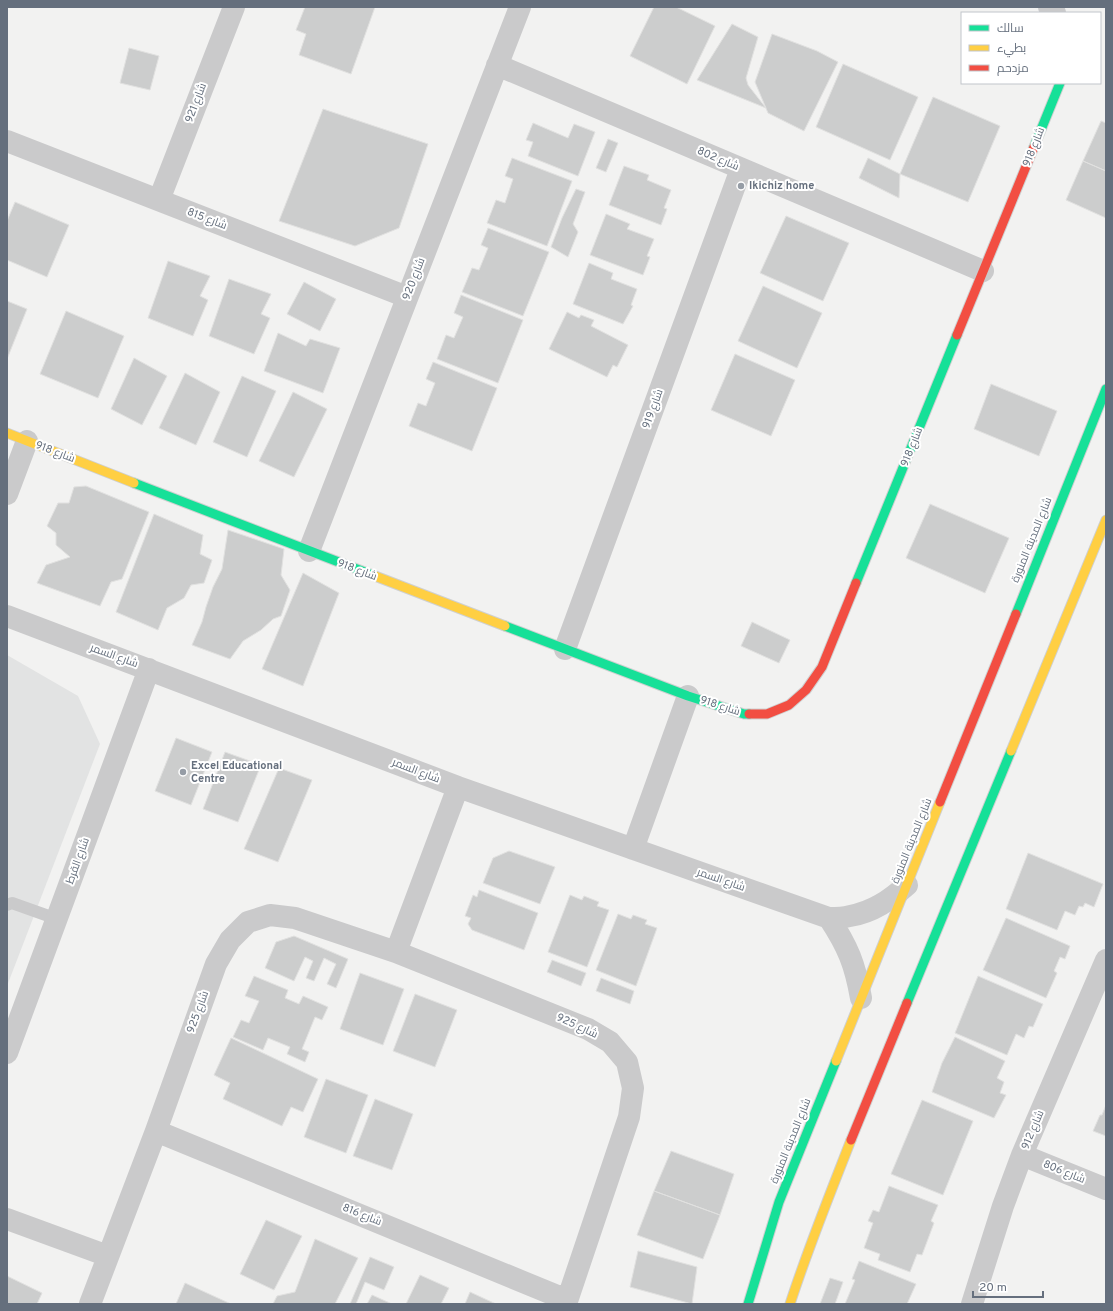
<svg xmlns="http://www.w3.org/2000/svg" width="1113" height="1311" font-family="Overpass,Cairo,sans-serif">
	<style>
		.built { fill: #e2e3e3 }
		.building { fill: #cccdcd; stroke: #e1e1e0 }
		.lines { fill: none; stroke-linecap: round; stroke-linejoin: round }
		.fast-casing { stroke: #cfd0d0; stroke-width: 11 }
		.slow-casing { stroke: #cfd0d0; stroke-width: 11 }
		.jam-casing { stroke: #cfd0d0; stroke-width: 11 }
		.lane { stroke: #cacacb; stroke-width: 12 }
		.street { stroke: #cacacb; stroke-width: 22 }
		.fast { stroke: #16e098; stroke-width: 9 }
		.slow { stroke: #ffcf43; stroke-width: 9 }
		.jam { stroke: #f24e42; stroke-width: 9 }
		.poi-dot { fill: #969da6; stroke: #fff; stroke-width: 1.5 }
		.labels { text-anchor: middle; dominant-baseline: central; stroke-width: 4; stroke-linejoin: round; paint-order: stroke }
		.street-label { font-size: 11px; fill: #656f7d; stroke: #fff }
		.poi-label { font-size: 11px; font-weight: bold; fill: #656f7d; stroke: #fff; text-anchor: start }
	</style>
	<rect width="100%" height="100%" fill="#f2f2f1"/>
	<path class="built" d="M7,655l71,41 22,48 -93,242z"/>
	<path class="building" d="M305,7h70l-24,67 -52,-19 7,-21 -10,-4z
		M654,7h22l39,19 -28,58 -57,-28z
		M732,24l26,13 -12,41 2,7 18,23 -69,-28z
		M772,34l45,17 21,11 -34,69 -36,-18 -13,-31z
		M129,48l30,8 -9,34 -30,-7z
		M843,64l75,33 -28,63 -74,-33z
		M933,97l67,29 -32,76 -68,-28z
		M323,109l105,35 -29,84 -44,18 -76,-25z
		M1101,121l5,2v48l-23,-10z
		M533,123l35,15 6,-14 21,8 -17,44 -50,-20 5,-14 -7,-2z
		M608,139l10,4 -12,29 -10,-4z
		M512,158l60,23 -25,65 -60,-23 9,-23 9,3 8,-24 -8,-3z
		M868,158l32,16 -1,24 -40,-20z
		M1083,161l23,10v47l-40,-18z
		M624,166l25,9 -2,5 24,10 -7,18 3,1 -6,16 -52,-20z
		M576,189l9,3 -12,32 5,8 -10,25 -17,-10 11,-29z
		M15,202l54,23 -22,52 -40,-17v-39z
		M606,214l24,10 -3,5 27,10 -7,17 3,1 -7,18 -53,-20z
		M786,216l63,27 -26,58 -63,-28z
		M488,228l61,24 -26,64 -61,-24 10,-24 7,2 9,-22 -7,-3z
		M168,261l42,15 -10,20 8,4 -15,36 -45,-18z
		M589,263l24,10 -2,6 26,10 -6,16 2,1 -10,18 -50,-20z
		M229,279l42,15 -10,20 9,4 -16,36 -45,-18z
		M304,282l32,17 -16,32 -33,-17z
		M763,286l59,27 -25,55 -59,-27z
		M461,295l62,25 -25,63 -61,-24 9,-24 8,3 9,-21 -9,-4z
		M7,301l20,8 -20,50z
		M66,311l58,25 -26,62 -58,-24z
		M567,312l12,6 2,-3 13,5 -3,6 37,19 -11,22 -4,-2 -6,12 -58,-28z
		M278,333l28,13 4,-7 30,9 -17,45 -59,-22z
		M735,354l60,26 -24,56 -60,-26z
		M134,358l33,18 -25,49 -31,-16z
		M433,362l64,26 -25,63 -63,-25 9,-23 8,3 9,-23 -9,-4z
		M185,373l35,19 -24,53 -37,-17z
		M242,376l34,15 -29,66 -34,-15z
		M991,384l66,27 -18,45 -65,-27z
		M293,392l34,17 -33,68 -35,-16z
		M86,486l63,26 -27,67 -11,3 -11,24 -63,-23 9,-18 24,-8 -14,-12v-12l-9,-7 11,-23h11l5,-16z
		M930,504l79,34 -24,55 -79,-35z
		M154,514l49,21 -3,19 12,6 -8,23 -13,2 -7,13 -17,10 -9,22 -42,-18z
		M228,530l56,19 -3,26 9,15 -9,26 -8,3 -12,11 -18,11 -13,18 -38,-14 10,-23 4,-15 7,-20 9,-18z
		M303,573l36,20 -36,93 -41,-17z
		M752,622l38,18 -11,23 -38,-17z
		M176,738l36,14 -21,53 -36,-14z
		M225,752l36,13 -23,57 -35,-13z
		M279,768l33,12 -34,82 -34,-13z
		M509,851l46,16 -15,37 -57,-21 10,-25z
		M1028,853l75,31 -9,23 -9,-4 -2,4 -4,-1 -4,9 -10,-4 -8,19 -51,-21z
		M479,890l59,23 -14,37 -52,-20 -4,-6 3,-6 -6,-2 8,-21 4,2z
		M570,895l12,5 2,-4 15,6 -2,4 12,4 -22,57 -39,-15z
		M618,914l13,5 2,-4 14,5 -2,4 12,4 -21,58 -40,-16z
		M1006,918l64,28 -5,13 -5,-2 -6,14 3,2 -11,25 -63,-28z
		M294,936l54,23 -12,29 -9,-4 9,-20 -12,-6 -10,23 -8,-3 7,-17 -8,-4 -11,24 -29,-13 11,-26z
		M552,960l34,13 -5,13 -34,-14z
		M360,973l44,16 -21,56 -43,-16z
		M254,976l34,14 -3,8 14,6 4,-8 25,11 -6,13 -7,-3 -13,32 7,3 -4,10 -18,-8 3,-7 -22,-9 -5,12 -30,-13 8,-17 8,3 10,-22 -14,-5z
		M978,976l65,28 -10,23 -4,-1 -5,12 -8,-4 -9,21 -52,-22z
		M601,978l33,13 -4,13 -34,-13z
		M415,994l42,16 -22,57 -42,-16z
		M955,1037l50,24 -8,17 7,4 -4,11 6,2 -12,23 -62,-26 10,-29z
		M231,1038l87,41 -15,33 -12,-5 -9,19 -59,-27 7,-16 -16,-8z
		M326,1079l42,16 -22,58 -42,-16z
		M375,1099l38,15 -21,56 -39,-14z
		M922,1100l51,21 -30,74 -52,-21z
		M1106,1105v31l-13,-5 7,-16h2z
		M671,1151l63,23 -14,41 -66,-24z
		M889,1186l49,19 -7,16 3,2 -12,32 -5,-1 -7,18 -32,-12 2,-6 -16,-6 9,-25 -5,-2 5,-11 6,2z
		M654,1191l66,24 -17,44 -66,-24z
		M266,1220l36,16 -28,54 -34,-16z
		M315,1239l43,19 -23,46h-62l4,-8 18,-4z
		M638,1251l59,16 -5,37 -62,-17z
		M370,1257l24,10 -10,23 -19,-8 -9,22h-6z
		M859,1261l57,23 -9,20h-62l10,-24 -3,-1z
		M420,1275l29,13 -8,16h-35z
		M7,1276l35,17 -5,11h-30z
		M830,1278l13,4 -8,22h-15z
		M185,1283l46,21h-55z
		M470,1292l26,12h-31z
		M372,1295l20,9h-25z"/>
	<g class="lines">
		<defs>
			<path id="fast" d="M1034,147l26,-64
				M134,483l241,93
				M856,583l101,-248
				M1016,614l90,-225
				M505,626l183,70 56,18h5
				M907,1003l104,-252
				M748,1304l31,-102 57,-141"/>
			<path id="slow" d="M7,433l127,50
				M375,576l130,50
				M1011,751l95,-231
				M836,1061l104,-259
				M790,1304c18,-56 40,-110 61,-164"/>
			<path id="jam" d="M957,335l77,-188
				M749,714h18l22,-9 17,-15 16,-23 34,-84
				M940,802l76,-188
				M851,1140l56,-137"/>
		</defs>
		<use href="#fast" class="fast-casing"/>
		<use href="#slow" class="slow-casing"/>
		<use href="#jam" class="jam-casing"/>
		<path class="lane" d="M7,905l5,-2 45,16"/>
		<path class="street" d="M1049,7l6,6
			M497,65l486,206
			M7,141l400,156
			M159,200l75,-193
			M7,494l20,-53
			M309,551l211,-544
			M7,616l451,171 371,131c7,0 14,0 21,-2 23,-4 40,-16 57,-31
			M565,649l176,-480
			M633,849l55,-153
			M829,918c19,29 26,46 32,80
			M396,952l62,-165
			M7,1053l142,-384
			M156,1131l411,169
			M1022,1155l84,34
			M7,1219l101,37
			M90,1304l66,-173 60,-167 14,-24 18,-18 22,-7 25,3 101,34 192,77 22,13 17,20 6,26 -4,29 -63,187
			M972,1304l31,-98 19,-51 84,-195"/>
		<use href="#fast" class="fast"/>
		<use href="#slow" class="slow"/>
		<use href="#jam" class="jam"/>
	</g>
	<g class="poi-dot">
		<circle cx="741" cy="186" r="4"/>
		<circle cx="183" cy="772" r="4"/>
	</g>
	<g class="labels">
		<g class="street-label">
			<text transform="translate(196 103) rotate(-69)">شارع 921</text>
			<text transform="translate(1034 147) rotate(-68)">شارع 918</text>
			<text transform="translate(718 159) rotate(23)">شارع 802</text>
			<text transform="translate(207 219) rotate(21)">شارع 815</text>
			<text transform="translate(414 279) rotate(-69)">شارع 920</text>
			<text transform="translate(653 409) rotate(-70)">شارع 919</text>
			<text transform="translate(912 447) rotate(-68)">شارع 918</text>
			<text transform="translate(55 452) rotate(21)">شارع 918</text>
			<text transform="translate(1032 540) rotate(-68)">شارع المدينة المنورة</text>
			<text transform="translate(357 570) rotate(21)">شارع 918</text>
			<text transform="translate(114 656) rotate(20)">شارع السمر</text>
			<text transform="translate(720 706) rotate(18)">شارع 918</text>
			<text transform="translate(416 771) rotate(21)">شارع السمر</text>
			<text transform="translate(912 841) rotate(-68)">شارع المدينة المنورة</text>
			<text transform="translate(78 861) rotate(-70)">شارع القرط</text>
			<text transform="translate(721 880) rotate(19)">شارع السمر</text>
			<text transform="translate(198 1012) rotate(-70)">شارع 925</text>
			<text transform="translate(577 1026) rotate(25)">شارع 925</text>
			<text transform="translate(1033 1130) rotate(-67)">شارع 912</text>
			<text transform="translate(791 1141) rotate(-68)">شارع المدينة المنورة</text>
			<text transform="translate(1064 1172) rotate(22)">شارع 806</text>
			<text transform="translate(362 1215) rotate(22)">شارع 816</text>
		</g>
		<g class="poi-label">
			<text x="749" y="186">Ikichiz home</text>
			<text x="191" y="766">Excel Educational<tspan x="191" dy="13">Centre</tspan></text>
		</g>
	</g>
	<rect width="1113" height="1311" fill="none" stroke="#656f7d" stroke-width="16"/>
	<rect x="961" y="12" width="140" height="72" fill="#ffffff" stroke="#c1c5cb"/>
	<rect x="969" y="25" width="20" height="6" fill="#16e098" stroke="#c1c5cb"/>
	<text x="997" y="32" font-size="12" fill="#656f7d">سالك</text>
	<rect x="969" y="45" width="20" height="6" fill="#ffcf43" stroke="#c1c5cb"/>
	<text x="997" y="52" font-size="12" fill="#656f7d">بطيء</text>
	<rect x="969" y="65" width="20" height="6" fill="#f24e42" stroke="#c1c5cb"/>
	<text x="997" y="72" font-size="12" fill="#656f7d">مزدحم</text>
	<path d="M973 1291v6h70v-6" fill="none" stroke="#656f7d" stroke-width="2"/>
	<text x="979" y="1291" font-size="12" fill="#656f7d" stroke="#ffffff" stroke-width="3" paint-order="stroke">20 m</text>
</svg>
